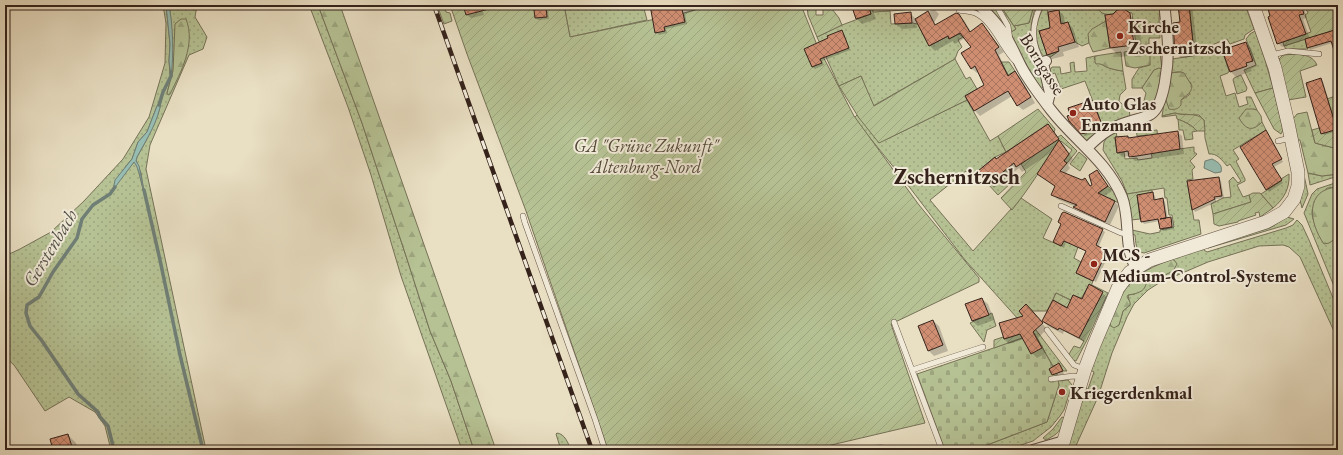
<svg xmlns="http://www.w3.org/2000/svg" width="1343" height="455" font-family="'EB Garamond',serif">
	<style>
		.grass { fill: url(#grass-dots); stroke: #767258; fill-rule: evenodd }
		.forest { fill: url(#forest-firs); stroke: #767258 }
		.cemetery { fill: url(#cemetery-stones); stroke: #767258 }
		.garden { fill: url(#garden-furrows); stroke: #767258 }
		.water { fill: #97bdb2; stroke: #707f76 }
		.shadow { fill: #0003 }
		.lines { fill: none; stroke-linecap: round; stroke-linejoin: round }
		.stream { stroke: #707f76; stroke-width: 3.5 }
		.building { fill: url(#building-cross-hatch); stroke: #35231b }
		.service-casing { stroke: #625245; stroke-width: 6 }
		.minor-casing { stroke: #625245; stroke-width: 12 }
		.tertiary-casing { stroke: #625245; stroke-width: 14 }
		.service { stroke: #f1ead8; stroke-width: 5 }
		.minor { stroke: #f1ead8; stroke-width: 10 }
		.tertiary { stroke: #f1ead8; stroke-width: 13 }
		.rail-casing { stroke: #35231b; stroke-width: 4.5 }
		.rail { stroke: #f1ead8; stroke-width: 3; stroke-dasharray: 9; stroke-linecap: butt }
		.poi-dot { fill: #8f2418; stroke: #f1ead8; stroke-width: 1.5 }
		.labels { text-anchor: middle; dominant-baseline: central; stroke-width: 4; stroke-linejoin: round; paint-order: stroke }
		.poi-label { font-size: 18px; font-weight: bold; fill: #35231b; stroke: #f1ead8; text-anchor: start }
		.street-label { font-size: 18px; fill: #35231b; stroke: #f1ead8 }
		.park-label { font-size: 18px; font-style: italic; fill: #554b39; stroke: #f1ead8 }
		.water-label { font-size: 19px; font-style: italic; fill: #525148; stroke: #f1ead8 }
		.district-label { font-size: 22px; font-weight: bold; fill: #35231b; stroke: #f1ead8 }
	</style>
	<defs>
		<pattern id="grass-dots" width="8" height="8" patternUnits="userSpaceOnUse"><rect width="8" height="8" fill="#b6c294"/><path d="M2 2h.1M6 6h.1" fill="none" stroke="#9da67f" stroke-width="1.8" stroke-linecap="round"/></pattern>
		<pattern id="forest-firs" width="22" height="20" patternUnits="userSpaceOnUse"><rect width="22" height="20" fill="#b6c294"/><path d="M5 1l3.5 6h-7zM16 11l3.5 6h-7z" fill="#9da67f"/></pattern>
		<pattern id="cemetery-stones" width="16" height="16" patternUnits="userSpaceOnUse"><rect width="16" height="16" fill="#b6c294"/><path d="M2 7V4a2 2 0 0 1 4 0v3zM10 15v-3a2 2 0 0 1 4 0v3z" fill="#9da67f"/></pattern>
		<pattern id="garden-furrows" width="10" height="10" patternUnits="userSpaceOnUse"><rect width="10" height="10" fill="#b6c294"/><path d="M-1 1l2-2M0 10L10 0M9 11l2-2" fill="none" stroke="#9da67f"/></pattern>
		<pattern id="building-cross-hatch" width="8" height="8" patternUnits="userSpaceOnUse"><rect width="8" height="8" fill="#d08f73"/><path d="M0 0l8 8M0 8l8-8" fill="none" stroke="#aa745e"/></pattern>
	</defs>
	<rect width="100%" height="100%" fill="#e9dfc3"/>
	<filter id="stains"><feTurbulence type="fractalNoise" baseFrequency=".005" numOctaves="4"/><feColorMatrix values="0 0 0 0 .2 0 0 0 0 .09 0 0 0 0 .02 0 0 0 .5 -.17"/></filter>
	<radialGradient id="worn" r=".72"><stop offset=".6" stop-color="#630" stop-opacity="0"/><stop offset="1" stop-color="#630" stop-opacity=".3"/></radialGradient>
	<path class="grass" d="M163,5h3l4,39 -1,17 1,13c3,-14 2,-27 1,-41 0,-10 0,-18 -2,-28h36h-8l-2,12 12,20 -4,12 -14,6 -39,90 -4,24 60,281h-95l-6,-24 -10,-14 -26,-15 -24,14 -31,-46 -9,-8v-101l15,-7 31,-17 33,-31 39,-42 26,-42 16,-54 1,-40zM174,57l11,4 -18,32 6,-22zM160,102v5l-2,7 -12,27 -9,16 -1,4 5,12 3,20 -7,-28 -3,-3 -21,26 13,-22 6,-7 6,-17 9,-10 10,-26z
		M306,5h12l44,118 45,136 23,72 21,50 23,69h-12l-61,-174 -30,-101 -23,-68 -37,-97z
		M564,5h79l4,15 -77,17z
		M868,5h5v7l17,-1 1,13 21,-1 6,1 11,22 19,-10 1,3 10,-5 4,3 -5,3 4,7 -4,4 -3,8 -82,47 -12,-30 -22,10 -22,-49 25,-12 29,-11z
		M1034,5h2c-4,14 -8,28 -3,43 4,13 10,25 10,39l-2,2 -33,-55 8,-5 -2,-3 15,-3z
		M1053,5h44v2l8,8 1,6c-8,5 -20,10 -17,22l-7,3 -7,-4 -7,-20 -29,9 8,24 12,-4 -10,7h-4c-7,-7 -11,-24 -8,-34 1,-5 4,-11 6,-16l4,1 2,12 11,-2 -1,-8h-5z
		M1117,5h16l3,5 9,-1 4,-4h12l-2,13 1,20h-11v6l-13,1 -4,-32 -15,-3z
		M1189,5h56l9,24 -9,6 -1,4 -14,5 -3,-5 -33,13z
		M1255,31l10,29 8,28 -18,5 -11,-23 12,-5 -10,-26 4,-5z
		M1305,39l3,10h-22l-2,-3z
		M1226,44l2,4 -6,2 7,21 -1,2 -8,3 6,20 9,-3 4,14 9,-3 -2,-7h5l6,13 -4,-1 6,16 3,-3 4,8 -33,20 6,9 -3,2 9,18v2l-8,4 6,12 6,-2 2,7 -38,12 -2,-10 12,-6 8,-1 -2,-16 4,-4 5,6 3,-2 -11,-17 -3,2c-5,-6 -10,-13 -18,-12l-4,-16 -1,-18 -5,-5 -20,-1 -4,-1 -13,3 3,-19 2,3h14l8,-5 2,-12c-11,-10 -3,-13 -22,-10l3,-14 20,-3z
		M1158,48l2,4 2,17h-5l-3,1 -12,18h-10v-9l7,-11 11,-3 -4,-16z
		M1095,56l-1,3c8,7 19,11 29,12l3,18 -6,6 -1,6 5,5 5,1 1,11 -25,10 -4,-6 -16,-41 -24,8 -6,-16 -5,2v-5l2,-3h8l1,7 10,-2 -1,-9 4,-1 1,10 12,-1 -1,-13z
		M1241,75l6,13 -1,3 -9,3 -4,-14 1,-2z
		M967,100l23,41 8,-5 8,16 -11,5 -23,20 -6,-6 -36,29 43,51 48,-53 31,21 -9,19 18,8 3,-6 14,7 -4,11 7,4 -5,11 17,8 -2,5 -2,-1 -7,12 -1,1 -8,-3 -2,5 -15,-7 -9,18h-14l-7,-6 -7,6 17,19 31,41h-4l-4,-7 -6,2 -19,-33 -16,-14 -53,-59 -61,-80 -50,-62 3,-3 28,25z
		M1178,119c7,3 14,6 19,12l-5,1 1,7 -8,1 -2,-10h-4z
		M1114,131l2,1 1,5 -2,1 2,15 7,-1 1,7 12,-1 1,2 14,-2 -2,-16 15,9 29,-4v5l3,2 -7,7 5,6 -3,3 1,9 -6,1 7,40h5l2,14 -57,19c-9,-1 -8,-11 -9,-18l-3,-1v-4l18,4 10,-2v-2l14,-3 -2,-12h-3l-2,-17h-2l-1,-10 -37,6 -5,-13 -19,-31 1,-8 6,-9z
		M1079,152l8,7 -7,12 -10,-7z
		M1006,170l6,7 -1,6 -13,12 -10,-11z
		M1308,173l14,3 16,-2v2l-28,9z
		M1289,174c1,14 -5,25 -16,34l-12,-14 20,-13v-2z
		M1304,175l4,19 -6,14 -2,-8z
		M1338,182v5l-11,1c-21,24 -17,23 -6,51h16l1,-2v59l-34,-83 8,-19 5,-5z
		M1108,186l7,7 4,10 -14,-6 -9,4 4,-9z
		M1287,217l7,2 -8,6 -78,23 23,-9 39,-11z
		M1297,220l5,5 7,15 29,70v30l-38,-83 -11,-10 -6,-2 -24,1 -51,16 -49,21 -11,7 -14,14 -7,13 -15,36 -14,44 -24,53h-8l18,-62 4,1 6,-17 -4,-2 19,-48 10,3 4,-14 7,-6 -2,-10 7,-1 13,-17 19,-3 5,-15 32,-11v2l3,2 79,-24 7,-3z
		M992,313l4,13 -9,4 -3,12 -14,-19z
		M1068,380l4,5 -8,25 -4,6 -9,11 -18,14 -27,9h-32l73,-28 12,-37 -1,-4z
		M1062,417l3,1c-4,13 -7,16 -19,22l-3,-2 10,-9z
		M557,433c8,1 11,10 14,17h-10l-5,-16z"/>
	<path class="forest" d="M318,5h22l156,445h-22l-23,-69 -21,-50 -23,-72 -45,-136z
		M437,5h9l-2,1 2,6 4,1 2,8 -8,3z
		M983,5h17l16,24 -8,5z
		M1097,5h20v5l-4,4c-8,1 -14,0 -16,-9z
		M181,19h5c10,25 -5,53 -16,75l-2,1 -1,-2 6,-22 2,-47z
		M1106,21l4,27 -17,4 -4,-9 -1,-9 4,-5z
		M1146,49l4,6v10l-15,3 -9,-2 -2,-14z
		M1121,52l2,19c-3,0 -11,-2 -14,-3 -5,-1 -6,-5 -13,-4l-1,-2v-6z
		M1159,68l3,1 -5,29 -7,12 -4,-1 -3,-4 3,-12 -4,-5 12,-18z
		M1181,72l3,1 8,13c-1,8 -5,8 -11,14v5c-3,4 -6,5 -12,4l-4,-12 4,-24z
		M1246,109h7l4,1 4,6 1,6c-10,10 -16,8 -23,-4z
		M1307,112l8,31 23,6v25l-16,2 -14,-3 -8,-33h-3l-4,-21 4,-5z
		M1338,187v50l-9,6 -5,1c-15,-21 -20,-55 14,-57z
		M1172,259l3,2 2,3 -4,7 -6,3 -11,5 -8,-2c-2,4 -1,6 -3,10 -3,6 -11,7 -17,8l-1,2 3,5v3l-7,6 -4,14 -5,3 -3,-2 -2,-4c17,-39 22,-47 63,-63z"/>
	<path class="cemetery" d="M1034,333l23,41 2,11 -12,37 -73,28h-29l-28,-76 103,-35z"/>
	<path class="garden" d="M450,5h114l6,32 114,-24 28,-8h89l16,40 37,71 65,89 60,73v4l-88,42 34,99 -115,27h-202l-82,-239 -59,-157z
		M873,5h57l-10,4 -47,3z
		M1000,5h34l-5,18 -15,3z
		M1304,5h30l4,12v12l-54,17 -1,-4 28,-10 -6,-17 3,-2z
		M807,6h9v9h7v-6h9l7,9 3,7 -25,12 -9,-22z
		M1296,54c9,1 17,2 21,11l-17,6 6,26 -18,3 -9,-41 4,-4z
		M955,59l11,20 4,-2 7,12 -12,7 2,4 -88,43 -20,-25 -20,-32 22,-10 13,30z
		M1001,62h8l6,9 -7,4z
		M1273,88l10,42 -2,4 -7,-5 -19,-36z
		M1338,95v23l-4,2 -7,-21z
		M1038,109l17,20 -1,4 -6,-9 -42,28 -8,-16z
		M1175,113c11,4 20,-2 29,7l1,11h-8c-5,-6 -13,-10 -20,-12l-1,-4 -14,2v-1z
		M1146,120l2,11 9,-1 1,10 -8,2 -2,-7 -11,1 -1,-11z
		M1101,122l4,6 -19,13 -3,-1 -6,-6 17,-3 -1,-6z
		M1319,128l19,1v20l-23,-6 -3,-13z
		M1061,135l16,16 -10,12 -3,-2 8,-11 -11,-9c-17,22 -31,47 -49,69l-11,-12 25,-26 -5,-8 4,-3v-1z
		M1152,190v3l-15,2 3,24 -9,1 -4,-26z
		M1253,193h7l13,15 -13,9 -1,-5 -4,1 1,2 -18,6v1l-19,4 -5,-2 -1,-10 38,-12 -2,-7z
		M1092,285l16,8 -21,47 -11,21 -4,-1 -3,-6 5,-8 6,2 4,-7 -5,-3 10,-19 -36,-19 3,-7 22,11 4,-7 15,7z
		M1020,334l2,4 -28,10v-8l9,-3 1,2z"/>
	<path class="water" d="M166,5h3c4,21 5,49 2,71l-2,-15 1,-17z
		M161,101c-2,20 -15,39 -24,56l-1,4 3,5 6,29c-4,-10 -5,-26 -11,-33l-21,28 2,-10 17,-21 6,-17 9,-10 10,-26z
		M1212,159c6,3 11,6 9,13l-6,1 -11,-5 1,-7z"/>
	<path class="shadow" d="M464,5h17l3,10 -13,3 -4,-3z
		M651,5h48l1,4 -15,5 2,10 -21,5 1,4 -8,2 -3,-3z
		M740,5h20v2l-9,3 -3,-4 -5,1z
		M811,5h17l-1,3 -14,-1z
		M859,5h10l3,3 4,11 -14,5 -5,-5z
		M956,5h7l-1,3z
		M1179,5h13l6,51 -17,2 -5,-5 5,-30z
		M1268,5h35l4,13 -4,1 7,20 28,-9v11l-28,9 -2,-3 -2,-8 -24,8 -4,-4z
		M546,9l2,2 1,8 -11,1 -2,-2z
		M934,9l5,5 -8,14 27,-13 6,5 7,12 11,-8 22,28 -5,3 10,21 6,-4 5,5 15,26 -12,7 -6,-5 -5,-9 -32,20 -5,-5 10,-26 -7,-13 -1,1 -6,-5 1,-21 -7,-9 -10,6 -2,-3 -18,10 -5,-5 -14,-27z
		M1059,11l5,5 1,8 3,-1 5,5 6,19 -16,5 1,4 -12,3 -5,-5 4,-25z
		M910,13l6,6 1,9 -15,1 -6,-5z
		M1129,14l10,10 4,30 -23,3 -9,-9z
		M842,32l2,2 6,16 -28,11 2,4 -9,4 -3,-2 -7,-18z
		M1246,43l5,5 6,18 -6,3 1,2 -16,6 -5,-5 -8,-21z
		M1321,79l2,3 12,38 3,-1v12l-14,4 -2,-2z
		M1092,101l3,2 7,22 -7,2 1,6 -11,3 -15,-16z
		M1048,125l16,20 9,14 -5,6 2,3 -5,6 17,7 2,-2 7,8 3,-2 2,-14 16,20 -9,6 12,5 4,4 -9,19 -31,-14 -4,-4h1l-19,-8 -4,-5 2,-7 -17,-13 14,-22 -30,20 -3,-4 -25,20 -5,-5 7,-23z
		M1266,131l17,31 -9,5 9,16 -14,9 -28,-45z
		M1177,132l5,4 2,18 -49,7 -5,-5 -8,1 -4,-4 10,-16 1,1z
		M1219,178l2,3 3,17 -8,1v3l-21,10 -2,-3z
		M1153,194l2,2 1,4 7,-1 2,3 3,17 3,-1 2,3 1,8 -11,2 -2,-2 -1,-8 -16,3 -2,-3z
		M1059,222l43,8 3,2 -7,16 11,6 -13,28 -19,-10 10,-21 -21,-9 -2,6 -10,-6 8,-17z
		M1102,293l5,4 -23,45 -20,-11 -1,3 -15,-8 -5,-5 39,-21z
		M982,299l6,5 6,16 -16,6 -6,-5z
		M1031,311l16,18 -9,9 8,15 -9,5 -5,-5 -8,-14 -15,5 -5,-5z
		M933,321l6,5 9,25 -14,5 -6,-6z
		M1061,367l3,7 -8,3 -3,-3z
		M68,435l8,8 2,7h-24z
		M882,444l3,3 2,-1 4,4h-16l-1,-5z"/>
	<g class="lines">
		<path class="stream" d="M159,105l4,-13 8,-16v-4
			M144,190l16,70 20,95 23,95
			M114,450l-6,-24 -8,-9 -2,-5 -20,-18 -36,-53 -12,-15 -4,-13 1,-8 12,-8 14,-25 24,-34 5,-19 11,-14 17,-11 5,-7"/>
	</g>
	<path class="building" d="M463,5h30v3l-27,7z
		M650,5h31l4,17 -21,5 1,4 -10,2z
		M856,5h12l3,9 -15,5 -4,-12z
		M1178,5h11l5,47 -19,2 -2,-31 7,-1z
		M1267,5h34l3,9 -5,1 7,19 -29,10 -9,-27 2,-1z
		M546,8l1,9 -12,1 -1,-8z
		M1124,9l6,4 4,32 -24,3 -5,-33 8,-1 4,-4z
		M1059,10l2,14 7,-2 7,20 -17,5 1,4 -12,4 -8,-24 11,-3 -2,-16z
		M928,11l7,14 21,-12 3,1 11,18 12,-9 17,24 -4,3 13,26 7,-5 16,26 -14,9 -9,-15 -34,20 -9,-15 19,-11 -9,-19 -4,3 -10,-16 10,-6 -11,-14 -11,6 -1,-3 -19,10 -14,-27z
		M911,12l1,11 -17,1 -1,-10z
		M1338,29v28h-2l-5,-16 -24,7 -2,-9z
		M842,30l7,18 -29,11 2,4 -10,4 -8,-18 24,-11 -1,-2z
		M1246,42l7,19 -7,2 1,3 -17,6 -8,-22z
		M1321,78l13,42 4,-2v11l-17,5 -15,-51z
		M1092,100l9,22 -8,3 1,6 -13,3 -12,-13 -2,-5 3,-1 -2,-7z
		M1048,124l11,15 -43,28 -2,-4 -26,21 -10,-13 17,-14 1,2z
		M1266,130l16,29 -10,5 10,16 -16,10 -26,-43z
		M1178,131l2,18 -43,7 -8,1 -1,-6 -11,2 -2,-16 13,-1v2z
		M1059,140l10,14 -5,7 3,2 -7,8 22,9 3,-2 5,8 2,-1 -3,-10 8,-5 11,16 -10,7 17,8 -10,21 -32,-15 4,-2 -26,-10 4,-9 -18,-12z
		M1219,177l3,19 -8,1 1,2 -23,11 -5,-29z
		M1153,192l1,8 9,-2 3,20 -6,1 11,-2 1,10 -12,2 -2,-10 -17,3 -4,-27z
		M1064,212l39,17 -7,16 11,6 -14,30 -17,-8 10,-22 -22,-10 -3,5 -8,-4 8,-18 -3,-2 4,-9z
		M1089,284l14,8 -24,46 -20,-10 -1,2 -16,-9 11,-21 14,8 6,-13 9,4z
		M982,298l7,17 -17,6 -7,-17z
		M1026,304l17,19 -10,9 9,16 -11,6 -11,-20 -16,5 -5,-16 24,-7 -4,-5z
		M933,320l10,25 -15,6 -10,-25z
		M1059,363l4,8 -11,4 -3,-6z
		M68,434l5,16h-20l-3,-11z"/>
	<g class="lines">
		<defs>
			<path id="service" d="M996,5l12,21 2,14
				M1041,5c-10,20 -10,40 2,58
				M959,10c5,1 11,1 16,3 17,7 27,35 40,48
				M1272,55l16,-4 31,3
				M1278,141l12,-3
				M1061,206l60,27 7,1
				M523,216l2,7 70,196 10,31
				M894,322l18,48
				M1047,330l27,35 10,4
				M1051,379l22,-3 9,1
				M942,450l-30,-80 71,-23"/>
			<path id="minor" d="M979,5c10,10 20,20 27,32 7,11 11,22 17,33 8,14 18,27 28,40 23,30 56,51 71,87 9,23 1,49 14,71
				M1046,61l-3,2 7,30 -3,12
				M1087,148c15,-15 24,-21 44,-27 6,-2 14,-3 20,-7 14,-9 17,-51 17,-66 0,-12 -2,-25 -3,-37l1,-5
				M1033,450l31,-9"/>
			<path id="tertiary" d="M1061,450l24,-81 9,-24 24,-57 12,-16 20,-12 116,-38 18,-10 10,-13 4,-13v-14l-10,-49 -13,-55 -22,-63"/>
		</defs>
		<use href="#service" class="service-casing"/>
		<use href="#minor" class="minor-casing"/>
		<use href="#tertiary" class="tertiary-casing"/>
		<use href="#service" class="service"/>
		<use href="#minor" class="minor"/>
		<use href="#tertiary" class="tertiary"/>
		<defs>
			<path id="rail" d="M434,5l158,445"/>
		</defs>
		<use href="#rail" class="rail-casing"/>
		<use href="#rail" class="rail"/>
	</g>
	<g class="poi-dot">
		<circle cx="1120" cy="36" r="4"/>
		<circle cx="1073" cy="113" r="4"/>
		<circle cx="1094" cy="264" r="4"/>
		<circle cx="1062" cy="392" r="4"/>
	</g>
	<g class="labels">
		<g class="poi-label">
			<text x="1128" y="26">Kirche<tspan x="1128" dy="21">Zschernitzsch</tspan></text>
			<text x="1081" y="103">Auto Glas<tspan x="1081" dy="21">Enzmann</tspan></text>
			<text x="1102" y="254">MCS -<tspan x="1102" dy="21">Medium-Control-Systeme</tspan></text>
			<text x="1070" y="392">Kriegerdenkmal</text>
		</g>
		<g class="street-label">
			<text transform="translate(1043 64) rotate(58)">Borngasse</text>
		</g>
		<g class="park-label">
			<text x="646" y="145">GA "Grüne Zukunft"<tspan x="646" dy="21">Altenburg-Nord</tspan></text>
		</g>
		<g class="water-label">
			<text transform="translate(50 248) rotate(-59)">Gerstenbach</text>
		</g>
		<g class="district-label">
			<text x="957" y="176">Zschernitzsch</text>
		</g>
	</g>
	<rect width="1343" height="455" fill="none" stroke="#e9dfc3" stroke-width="20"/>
	<rect x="6" y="6" width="1331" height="443" fill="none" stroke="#35231b" stroke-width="2"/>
	<rect x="10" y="10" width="1323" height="435" fill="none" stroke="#35231b"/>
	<rect width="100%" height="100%" filter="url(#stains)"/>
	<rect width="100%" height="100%" fill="url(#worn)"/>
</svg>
